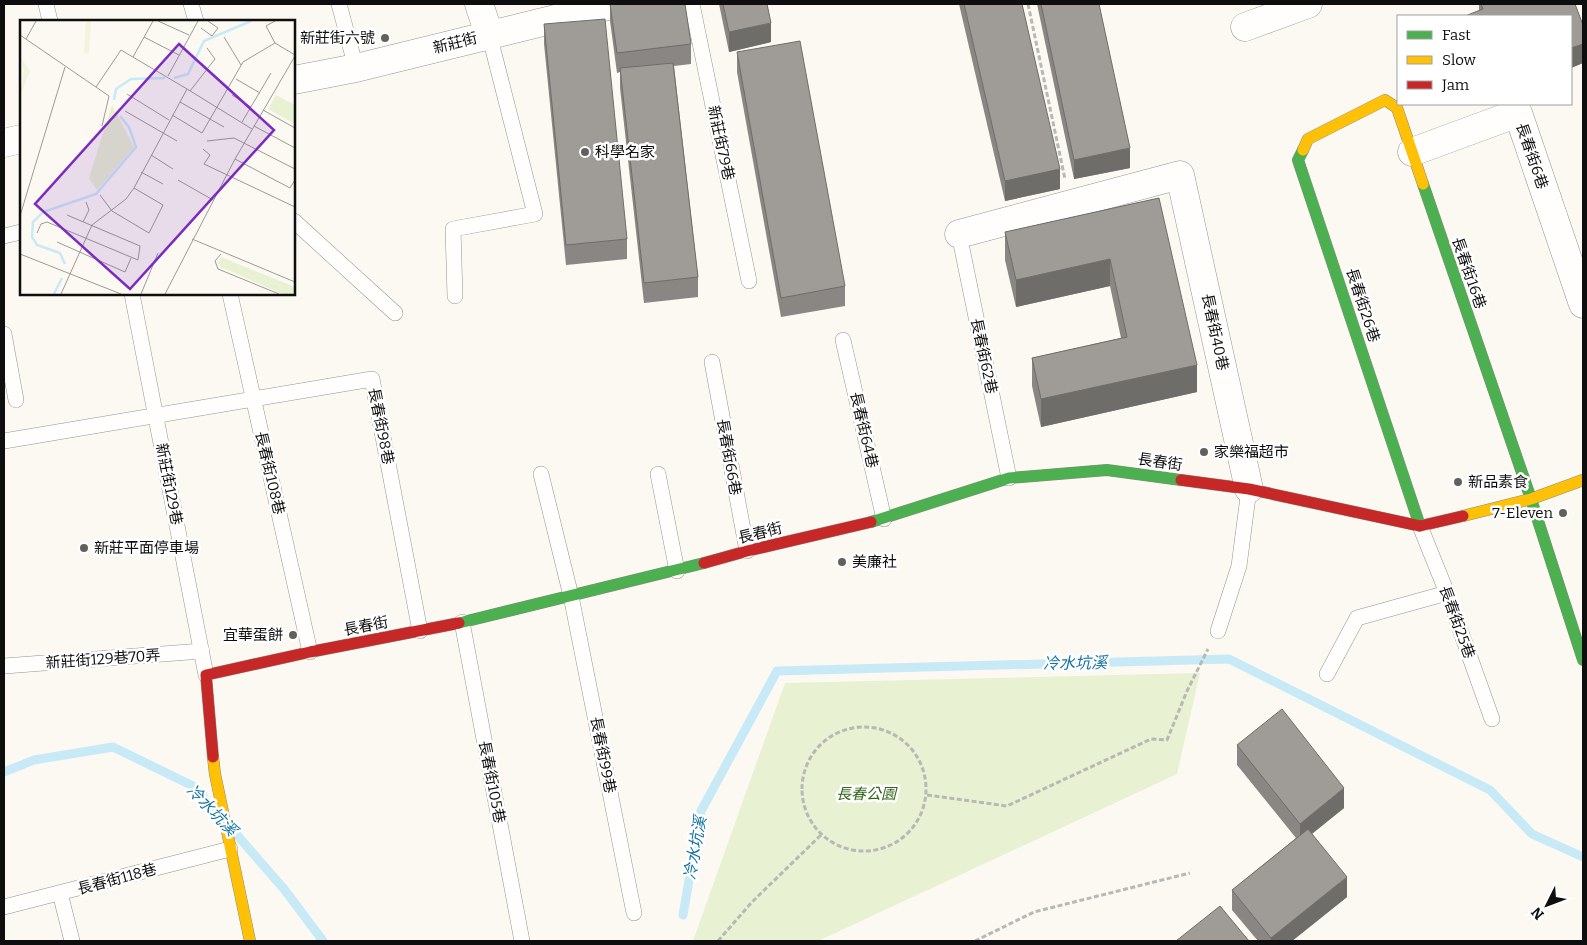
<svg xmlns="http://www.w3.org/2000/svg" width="1587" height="945" font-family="Bitter,'Noto Sans TC',serif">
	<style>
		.green { fill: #e8f1d2 }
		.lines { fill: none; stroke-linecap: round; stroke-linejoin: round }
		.stream { stroke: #c8eaf6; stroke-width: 9 }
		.lane-casing { stroke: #959491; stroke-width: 16 }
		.street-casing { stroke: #959491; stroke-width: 29 }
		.fast-casing { stroke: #8c8a87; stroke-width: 12 }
		.slow-casing { stroke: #8c8a87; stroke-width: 12 }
		.jam-casing { stroke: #8c8a87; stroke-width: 12 }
		.path { stroke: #b8b8b6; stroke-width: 3; stroke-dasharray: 5 2.5; stroke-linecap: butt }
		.lane { stroke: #fffefd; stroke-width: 15 }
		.street { stroke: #fffefd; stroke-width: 28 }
		.fast { stroke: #4caf50; stroke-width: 11 }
		.slow { stroke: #ffc107; stroke-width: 11 }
		.jam { stroke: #c62828; stroke-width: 11 }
		.wall { fill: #898683 }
		.shaded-wall { fill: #6f6d6a }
		.building { fill: #9f9c98; stroke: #6f6d6a }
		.poi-dot { fill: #61605e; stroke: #fff; stroke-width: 2 }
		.labels { text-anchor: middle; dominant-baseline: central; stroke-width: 5; stroke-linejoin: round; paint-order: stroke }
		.poi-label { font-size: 15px; fill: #0e0e0e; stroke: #fff; text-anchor: start }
		.street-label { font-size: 15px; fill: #0e0e0e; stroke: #fff }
		.park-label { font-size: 15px; font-style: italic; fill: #33671c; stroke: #fff }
		.water-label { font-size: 16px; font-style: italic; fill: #1373a3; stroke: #fff }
		.inset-river { fill: none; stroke: #c8eaf6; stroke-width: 2.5 }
		.inset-road { fill: none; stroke: #9d9b97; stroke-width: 1 }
		.view { fill: #7b2cbf; fill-opacity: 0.15; stroke: #7b2cbf; stroke-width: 2.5 }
		.inset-edge { fill: none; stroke: #0e0e0e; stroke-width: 2.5 }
	</style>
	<rect width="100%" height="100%" fill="#fcf9f2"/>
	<path class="green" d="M1200,673l-23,101 -359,167h-125l92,-258z"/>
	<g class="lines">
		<path class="stream" d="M4,772l30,-12 79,-13 80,39 20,22
			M237,835l47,54 39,52
			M683,915l18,-104 76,-140 452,-12 261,131 42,44 51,23"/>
		<defs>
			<path id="lane" d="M46,4l4,17
				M191,4l5,17
				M339,4l17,64
				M692,4l57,277
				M294,221l101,92
				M959,234l50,244
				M4,236l17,-4
				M132,294l74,381
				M230,294l80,358
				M455,296l-2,-67 82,-15 -46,-180
				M4,334l12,66
				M843,340l41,179
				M712,362l35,189
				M4,441l368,-62 48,252
				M541,474l30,122 63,317
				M658,474l19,97
				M1420,526l27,67 45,126
				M462,622l60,319
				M1218,631l21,-65 10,-77
				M4,666l198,-15
				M1327,674l30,-56 90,-25
				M60,893l12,48
				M4,907l226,-58"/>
			<path id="street" d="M479,4l10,30
				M1245,27l63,-23
				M294,80l62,-12 260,-64
				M4,143l17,-4
				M1412,152l106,-39 65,191
				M959,234l221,-59 69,314"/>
			<path id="fast" d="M1303,150l-5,10 122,366
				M1423,184l108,315 52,161
				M871,522l138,-44 98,-8 74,10
				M459,623l245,-60"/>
			<path id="slow" d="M1303,150l5,-11 77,-39 12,8 26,76
				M1463,516l68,-17 52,-19
				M213,757l2,17 35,167"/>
			<path id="jam" d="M1181,480l68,9 171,37 43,-10
				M704,563l43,-12 124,-29
				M213,757l-7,-82 104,-23 149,-29"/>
		</defs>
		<use href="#lane" class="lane-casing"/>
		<use href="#street" class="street-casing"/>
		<use href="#fast" class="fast-casing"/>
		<use href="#slow" class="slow-casing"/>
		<use href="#jam" class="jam-casing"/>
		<path class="path" d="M1028,4l37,175
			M802 789a62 62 0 1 1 124 0a62 62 0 1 1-124 0Z
			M927,795l80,11 144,-67 16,1 20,-49 21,-42
			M718,941l34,-39 69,-67
			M975,941l59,-29 156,-39"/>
		<use href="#lane" class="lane"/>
		<use href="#street" class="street"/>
		<use href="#fast" class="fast"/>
		<use href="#slow" class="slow"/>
		<use href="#jam" class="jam"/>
	</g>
	<path class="wall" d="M610,4l81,40v20l-17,2 24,211v20l-54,6 -24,-215v-16l-3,1 -7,-52z
		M719,4h48l4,38 -42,10z
		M959,4h63l38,185 -55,12z
		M1037,4h62l31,164 -56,11z
		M1479,4h96l8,21v38l-12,5v-52l-92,-5z
		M544,24l83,215v20l-61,6 -22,-221z
		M737,52l108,234v20l-64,11 -44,-245z
		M1159,198l38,194 -156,35 -9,-41v-28l89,-20 -11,-52 -94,21 -11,-47v-28z
		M1237,745l107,63 -32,26 35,63 -55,44h-34l-26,-31v-20l64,-52 -59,-73z"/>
	<path class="shaded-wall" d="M771,23v19l-42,10v-20z
		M1583,44v19l-12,5v-20z
		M1130,148v20l-56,11v-19z
		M1060,169v20l-55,12v-20z
		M1110,259v27l-94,21v-27z
		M1197,365v27l-156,35v-28z
		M1344,788v20l-44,35v-19z
		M1347,877v20l-55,44h-21v-3z"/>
	<path class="building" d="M610,4h75l6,40 -74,9z
		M723,4h44l4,19 -42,9z
		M964,4h58l38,165 -55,12z
		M1041,4h58l31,144 -56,12z
		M1481,4h94l8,21v19l-12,4v-32h-106l18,-7z
		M605,19l22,220 -61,6 -22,-221z
		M800,41l45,245 -64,12 -44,-246z
		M673,63l25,214 -54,6 -24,-215z
		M1159,198l38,167 -156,34 -9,-41 95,-21 -17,-78 -94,21 -11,-48z
		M1282,709l62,79 -44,36 -63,-79z
		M1308,829l39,48 -76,61 -39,-48z
		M1220,906l29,35h-73z"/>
	<g class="poi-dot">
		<circle cx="385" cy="38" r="5"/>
		<circle cx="585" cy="152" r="5"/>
		<circle cx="1204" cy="452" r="5"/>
		<circle cx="1458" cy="482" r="5"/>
		<circle cx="1563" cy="513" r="5"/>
		<circle cx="84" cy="548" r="5"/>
		<circle cx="842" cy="562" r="5"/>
		<circle cx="293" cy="635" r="5"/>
	</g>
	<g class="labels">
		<g class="poi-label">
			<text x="375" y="38" text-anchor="end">新莊街六號</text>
			<text x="595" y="152">科學名家</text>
			<text x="1214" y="452">家樂福超市</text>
			<text x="1468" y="482">新品素食</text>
			<text x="1553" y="513" text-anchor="end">7-Eleven</text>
			<text x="94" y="548">新莊平面停車場</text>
			<text x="852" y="562">美廉社</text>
			<text x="283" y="635" text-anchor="end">宜華蛋餅</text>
		</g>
		<g class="street-label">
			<text transform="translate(455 43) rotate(-14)">新莊街</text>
			<text transform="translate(721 143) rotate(78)">新莊街79巷</text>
			<text transform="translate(1532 156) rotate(71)">長春街6巷</text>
			<text transform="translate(1469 273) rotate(71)">長春街16巷</text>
			<text transform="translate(1363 305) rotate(72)">長春街26巷</text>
			<text transform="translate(1215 332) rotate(78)">長春街40巷</text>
			<text transform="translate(984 356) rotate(78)">長春街62巷</text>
			<text transform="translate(381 426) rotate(79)">長春街98巷</text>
			<text transform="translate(864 430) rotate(77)">長春街64巷</text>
			<text transform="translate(729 457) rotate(80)">長春街66巷</text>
			<text transform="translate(1160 462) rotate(8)">長春街</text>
			<text transform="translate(270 473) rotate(77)">長春街108巷</text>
			<text transform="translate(169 484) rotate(79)">新莊街129巷</text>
			<text transform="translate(760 533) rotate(-14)">長春街</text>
			<text transform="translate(1457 622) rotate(70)">長春街25巷</text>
			<text transform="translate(366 626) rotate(-11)">長春街</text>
			<text transform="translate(103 659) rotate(-4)">新莊街129巷70弄</text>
			<text transform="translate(603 755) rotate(79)">長春街99巷</text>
			<text transform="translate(492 782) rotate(79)">長春街105巷</text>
			<text transform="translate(117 879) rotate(-15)">長春街118巷</text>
		</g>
		<g class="park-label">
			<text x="866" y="794">長春公園</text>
		</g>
		<g class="water-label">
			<text transform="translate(1075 663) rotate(-1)">冷水坑溪</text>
			<text transform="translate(212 810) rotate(46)">冷水坑溪</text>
			<text transform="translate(695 848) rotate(-80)">冷水坑溪</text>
		</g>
	</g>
	<g transform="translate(20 20)">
		<rect width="275" height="275" fill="#fcf9f2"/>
		<path d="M256,75l19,10v19l-27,-15zM92,85l22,42 -37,43 -8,-12zM201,237l74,30v7h-13l-61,-27 -3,-5z" fill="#e8f1d2"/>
		<path d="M66,1h5l-2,32h-5zM0,37l10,14 -10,25 4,-25z" fill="#f0f5db"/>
		<path class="inset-river" d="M154,58l14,-4 16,-33 47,-20M94,80l2,-11 15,-10 34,-1M45,244l-5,-11 -23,-8 -5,-8 1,-15 10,-10 53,-18 40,-47 -7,-20 -9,-11M34,274l8,-16"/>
		<path class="inset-road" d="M138,1l31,14M255,1l-9,5 9,17M181,8l11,8 6,-8 -10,-7M0,15l89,61 -7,30M124,17l35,18M204,17l17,28M6,19l10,-18M113,37l20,-36M148,56l30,-55M216,59l24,14M167,69l65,40M170,71l25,-32 -8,-11M107,74l42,26M212,75l19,12M160,82l44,25M243,90l32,18M105,91l52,30M152,95l30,18 41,-71 32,-19 20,12M222,102l29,-49M234,106l41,22M187,121l27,-3 61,31M183,129l7,6 -6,9 91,43M131,135l22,14M215,139l55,29 5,-8M121,152l22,12M158,160l35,20M80,175l12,16 37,22 14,-28 -29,-17M0,196l45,-149M63,202l6,-12 -3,-8M17,213l4,-9 6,-2 91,38 2,-14 -73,-31M172,219l103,43M37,222l68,30 6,-14M0,234l101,40M201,234l-6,7 3,8 61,25M41,274l31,-69 34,-26 8,-11 53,-99 -66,-39 -25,37M121,274l17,-41M145,274l70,-135 60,-103"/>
		<path class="view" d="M159,24l95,86 -144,159 -95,-85z"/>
		<rect width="275" height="275" class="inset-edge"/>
	</g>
	<rect width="1587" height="945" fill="none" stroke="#0e0e0e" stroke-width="10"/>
	<rect x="1397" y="15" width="175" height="90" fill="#ffffff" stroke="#9f9f9f"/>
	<rect x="1407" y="31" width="25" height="8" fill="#4caf50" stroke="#9f9f9f"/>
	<text x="1442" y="40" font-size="15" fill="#0e0e0e">Fast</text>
	<rect x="1407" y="56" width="25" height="8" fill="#ffc107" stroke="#9f9f9f"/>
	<text x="1442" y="65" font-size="15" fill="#0e0e0e">Slow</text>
	<rect x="1407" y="81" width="25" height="8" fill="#c62828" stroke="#9f9f9f"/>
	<text x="1442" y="90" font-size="15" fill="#0e0e0e">Jam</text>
	<g transform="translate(1547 905) rotate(228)" stroke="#ffffff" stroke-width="4" paint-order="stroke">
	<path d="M0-4L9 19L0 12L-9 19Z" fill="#0e0e0e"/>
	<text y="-8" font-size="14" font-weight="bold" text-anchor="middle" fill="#0e0e0e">N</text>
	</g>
</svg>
